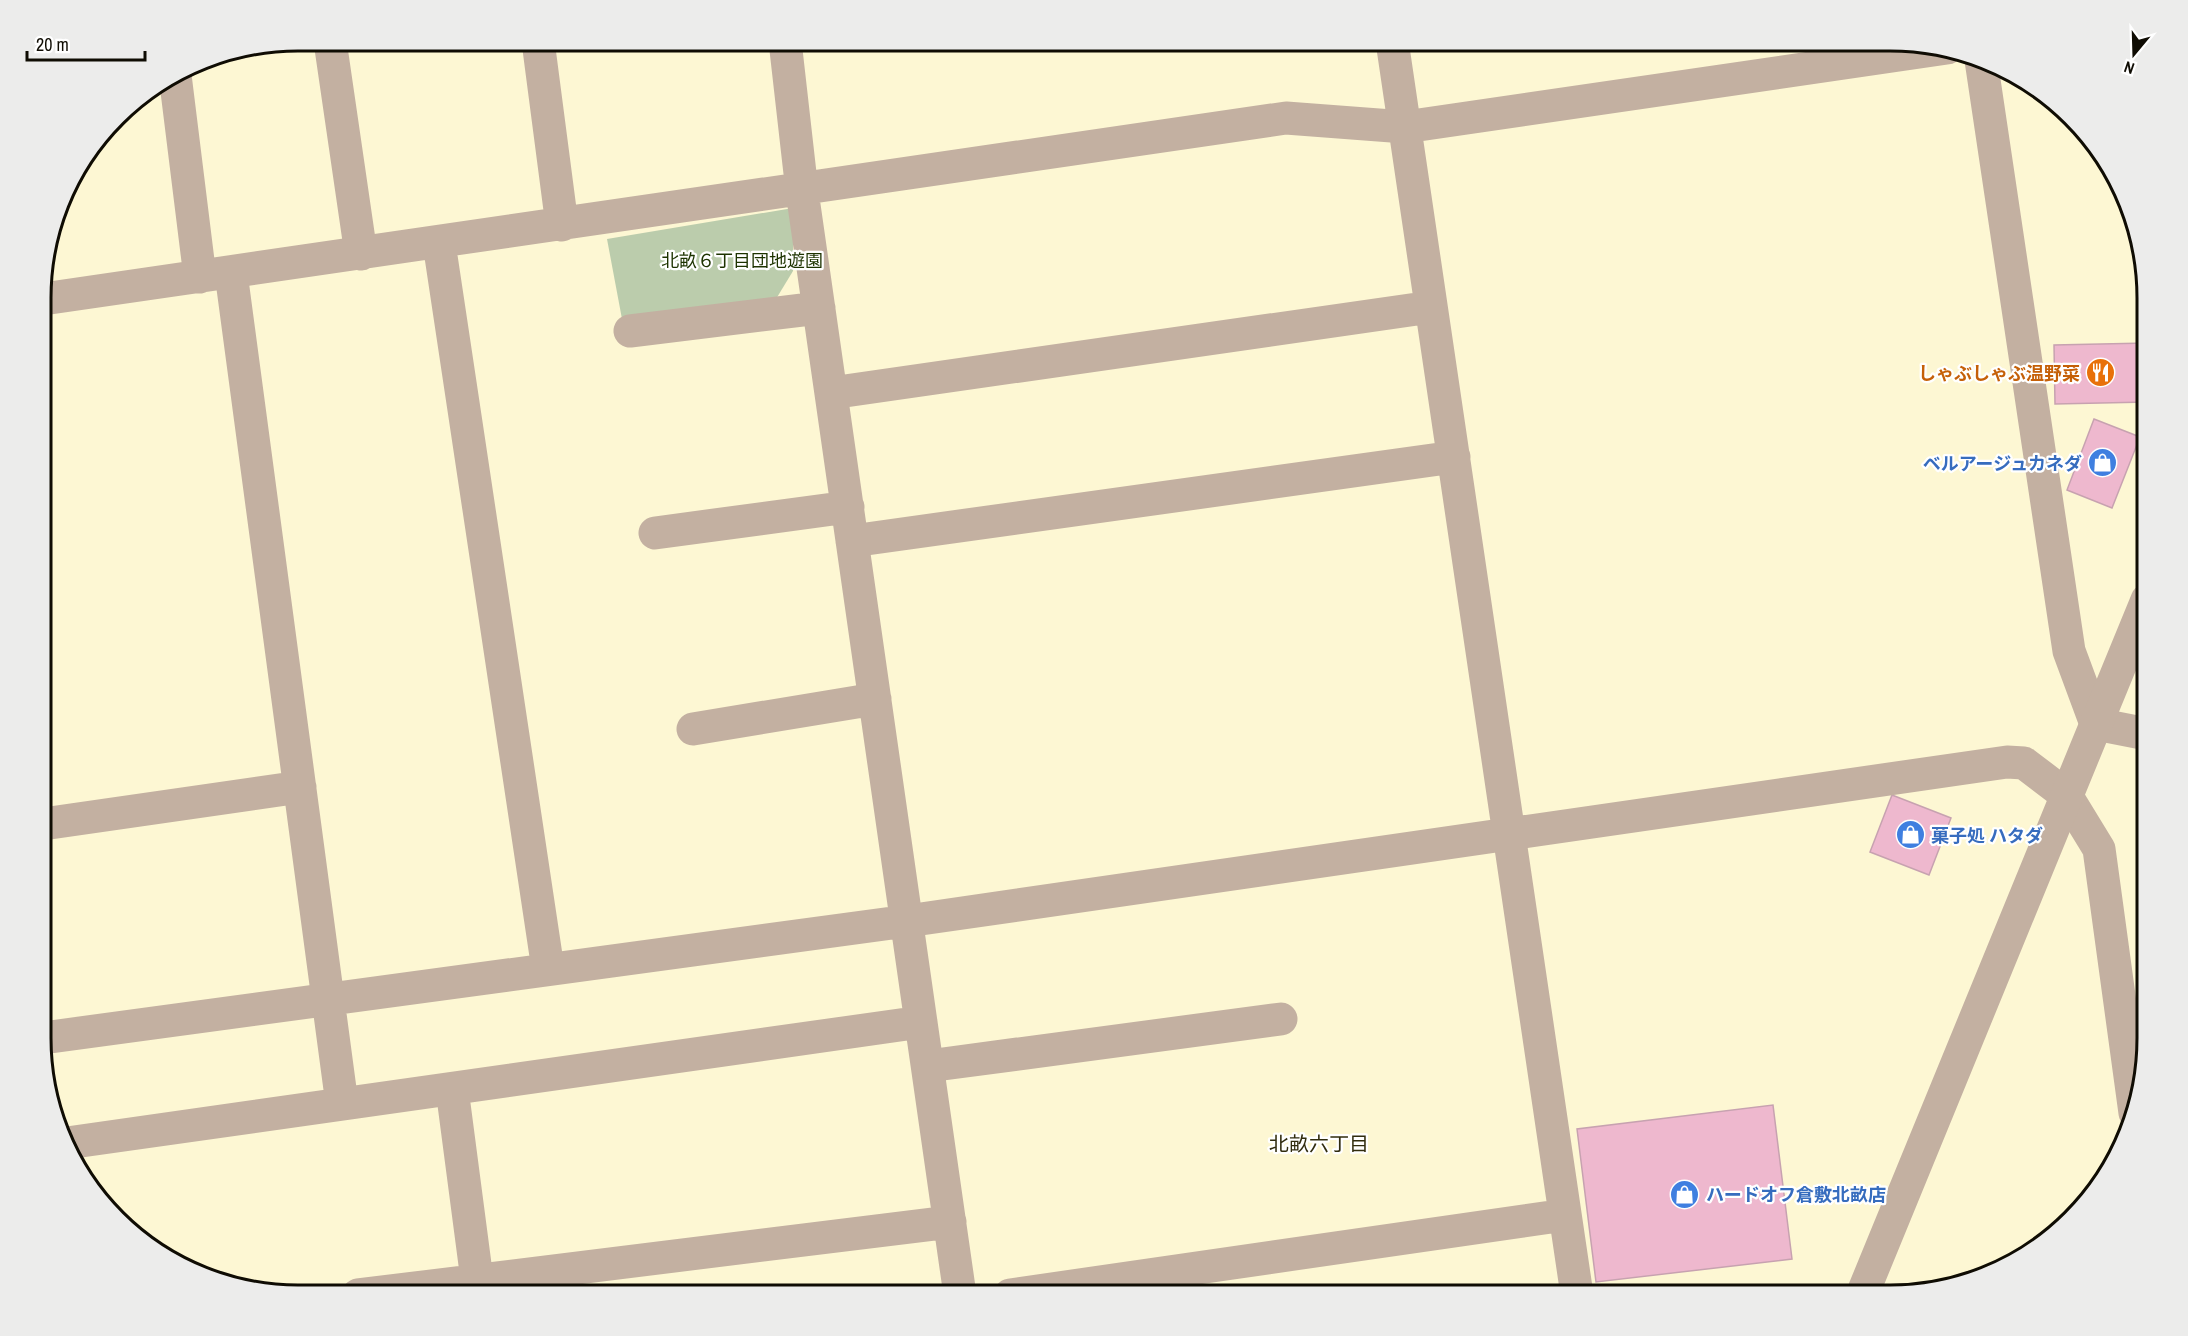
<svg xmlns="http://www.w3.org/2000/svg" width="2188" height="1336" font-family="'Archivo Narrow','Noto Sans JP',sans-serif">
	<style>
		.green { fill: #bbccac }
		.building { fill: #eeb8ce; stroke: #c7a2b0; stroke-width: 1.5 }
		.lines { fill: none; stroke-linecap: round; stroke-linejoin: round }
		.minor { stroke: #c3b0a1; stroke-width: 33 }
		.tertiary { stroke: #c3b0a1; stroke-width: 33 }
		.labels { text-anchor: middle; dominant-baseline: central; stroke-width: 4.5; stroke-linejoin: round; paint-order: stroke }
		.park-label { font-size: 18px; fill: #1d3300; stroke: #fff }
		.food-label { font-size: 18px; font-weight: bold; fill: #c56008; stroke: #fff; text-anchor: end }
		.shop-label { font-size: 18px; font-weight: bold; fill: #366cbe; stroke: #fff; text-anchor: start }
		.neighbourhood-label { font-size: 20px; fill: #312c0e; stroke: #fff }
		.rim { fill: none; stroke: #0f0c03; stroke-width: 3 }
	</style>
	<rect width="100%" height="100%" fill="#fdf7d3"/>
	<path class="green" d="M793,208v63l-17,28 -154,20 -15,-80z"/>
	<path class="building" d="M2147,343v59l-92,2 -1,-59z
		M2094,419l46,18 -28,71 -45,-18z
		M1892,795l59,23 -22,57 -59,-23z
		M1773,1105l19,154 -196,23 -19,-153z"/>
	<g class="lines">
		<path class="minor" d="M330,41l31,213
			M538,41l24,184
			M785,41l17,150 158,1104
			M1392,41l185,1254
			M1981,60l88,591 27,73 51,10
			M175,75l25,202
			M439,243l109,726
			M231,273l111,831
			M43,299l1243,-181 119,9 542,-79
			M630,331l189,-23
			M831,393l600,-86
			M655,533l193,-26
			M852,541l602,-84
			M693,729l182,-30
			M43,824l257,-37
			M43,1038l864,-117 1100,-159 17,1 42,32 33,54 36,264
			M928,1066l353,-47
			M452,1089l27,206
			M67,1143l854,-121
			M358,1295l592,-73
			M1010,1295l555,-80"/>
		<path class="tertiary" d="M1862,1295l285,-695"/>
	</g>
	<defs>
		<symbol id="restaurant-disc" viewBox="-11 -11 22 22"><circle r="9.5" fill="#e8710a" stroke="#fff"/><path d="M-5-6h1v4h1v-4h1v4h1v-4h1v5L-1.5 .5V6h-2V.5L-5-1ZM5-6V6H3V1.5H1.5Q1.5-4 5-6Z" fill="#fff"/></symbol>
		<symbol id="shop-disc" viewBox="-11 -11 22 22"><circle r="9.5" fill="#3f7fe0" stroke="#fff"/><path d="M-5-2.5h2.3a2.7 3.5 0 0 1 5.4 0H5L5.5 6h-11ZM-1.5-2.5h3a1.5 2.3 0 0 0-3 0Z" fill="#fff"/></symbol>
	</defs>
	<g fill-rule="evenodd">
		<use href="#restaurant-disc" x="2084" y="356" width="33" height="33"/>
		<use href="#shop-disc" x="2086" y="446" width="33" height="33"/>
		<use href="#shop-disc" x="1894" y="818" width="33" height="33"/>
		<use href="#shop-disc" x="1668" y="1178" width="33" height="33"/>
	</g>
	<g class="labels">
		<g class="park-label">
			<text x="742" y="260">北畝６丁目団地遊園</text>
		</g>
		<g class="food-label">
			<text x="2080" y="373">しゃぶしゃぶ温野菜</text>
		</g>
		<g class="shop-label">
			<text x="2082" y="463" text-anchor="end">ベルアージュカネダ</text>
			<text x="1931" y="835">菓子処 ハタダ</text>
			<text x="1706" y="1194">ハードオフ倉敷北畝店</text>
		</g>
		<g class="neighbourhood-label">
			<text x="1319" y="1143">北畝六丁目</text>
		</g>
	</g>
	<path d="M0 0H2188V1336H0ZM298 51H1890A247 247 0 0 1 2137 298V1038A247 247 0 0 1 1890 1285H298A247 247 0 0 1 51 1038V298A247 247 0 0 1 298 51Z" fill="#ececeb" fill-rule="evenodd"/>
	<path class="rim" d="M298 51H1890A247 247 0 0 1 2137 298V1038A247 247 0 0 1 1890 1285H298A247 247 0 0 1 51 1038V298A247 247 0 0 1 298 51Z"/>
	<g transform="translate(2134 54) rotate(199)" stroke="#ffffff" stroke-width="4.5" paint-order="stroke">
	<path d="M0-4.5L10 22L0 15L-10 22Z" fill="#0f0c03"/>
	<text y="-9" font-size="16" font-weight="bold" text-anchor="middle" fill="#0f0c03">N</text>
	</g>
	<path d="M27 51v9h118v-9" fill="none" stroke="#0f0c03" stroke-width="3"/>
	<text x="36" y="51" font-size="18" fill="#0f0c03" stroke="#ffffff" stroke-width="4.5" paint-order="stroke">20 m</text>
</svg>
